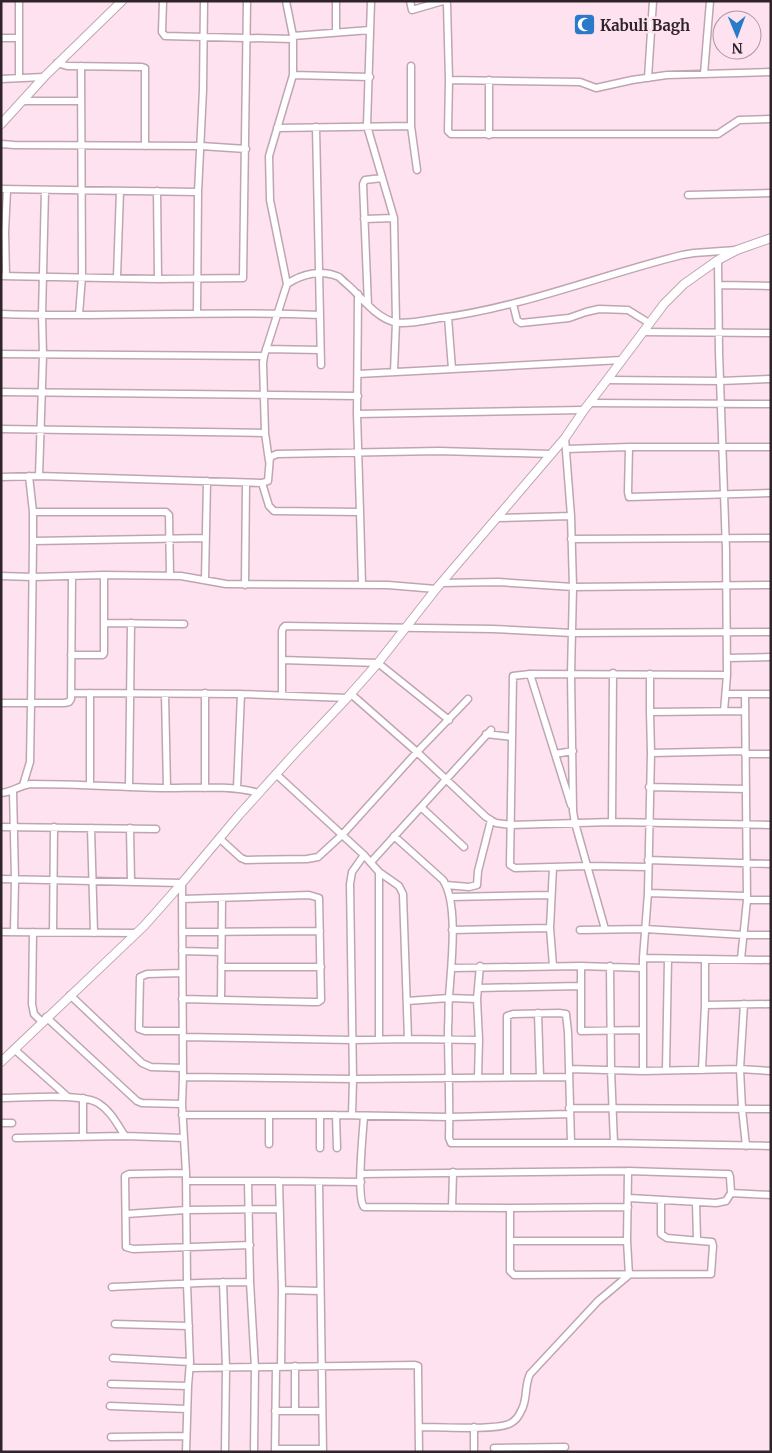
<svg xmlns="http://www.w3.org/2000/svg" width="772" height="1453" font-family="Merriweather,serif">
	<style>
		.lines { fill: none; stroke-linecap: round; stroke-linejoin: round }
		.minor-casing { stroke: #bfa5b3; stroke-width: 9 }
		.tertiary-casing { stroke: #bfa5b3; stroke-width: 10 }
		.minor { stroke: #fff; stroke-width: 6 }
		.tertiary { stroke: #fff; stroke-width: 8 }
		.labels { text-anchor: middle; dominant-baseline: central; stroke-width: 5; stroke-linejoin: round; paint-order: stroke }
		.poi-label { font-size: 15px; font-weight: bold; fill: #2e2429; stroke: #fee2f0; text-anchor: start }
	</style>
	<rect width="100%" height="100%" fill="#fee2f0"/>
	<g class="lines">
		<defs>
			<path id="minor" d="M163,1l-1,31 3,4 128,3
				M371,1l-4,125 27,92 2,104 -2,50
				M410,1l2,9 31,-9h2l2,3 2,76 -1,51 3,3h267l21,-14 32,-1
				M336,32v-31
				M293,36l77,-6
				M1,38h18
				M57,63l10,3 75,1 3,1v78
				M411,66v60l6,44
				M704,74l6,-73
				M293,75l77,2
				M19,78v-77
				M648,78l5,-77
				M1,79l43,-2
				M449,80l131,2 16,6 36,-8 35,-5 104,-3
				M489,80v55
				M22,101h59
				M316,127l5,238
				M277,128l134,-2
				M1,144l13,1 187,1 45,3
				M1,189l197,3
				M157,191l1,88
				M688,195l83,-2
				M364,219l30,-1
				M718,260l1,92 7,198 1,125 -3,36
				M1,276l157,3 85,-1 4,-277
				M6,276l-1,-44 2,-42
				M117,277l3,-86
				M287,284c15,-10 34,-15 52,-7 6,6 13,11 19,18 10,10 21,23 36,27 14,3 32,-2 46,-4 83,-11 161,-43 242,-63l12,-2 42,-3
				M719,285l52,1
				M513,304l4,16 4,3 48,-5 17,-6 13,-3 29,1 21,13
				M368,305l-5,-121 2,-4 17,-2
				M197,313l1,-121 5,-102 1,-89
				M1,314c106,4 213,-4 319,1
				M79,315l3,-39 -1,-210
				M448,317l4,52
				M643,332l128,1
				M266,349l54,1
				M1,354l263,2
				M358,374l264,-14
				M607,380l113,1 51,-2
				M1,392l357,4
				M589,403l182,1
				M357,414l227,-4
				M1,429l264,4 -2,-70 1,-7 23,-72 -17,-84 -1,-44 24,-81v-39l-7,-35
				M265,433l4,28
				M565,438l6,78 2,71 -2,87 2,137 2,12 30,106
				M629,447l-1,45 1,5 142,-4
				M566,449l63,-2h142
				M39,476l4,-121 -1,-40 3,-125
				M1,477l38,-1 223,7 6,-2 2,-24 7,-3 162,-3 112,3
				M262,483l7,23 5,5 86,1 -3,-98 1,-120
				M33,512h133l3,3 1,61
				M360,512l2,73
				M496,518l75,-2
				M571,539l200,-1
				M33,541l173,-3
				M1,576l32,1 71,-2 77,1 45,8 162,1 48,4
				M205,580l2,-99
				M441,583l57,-1 75,5 198,-2
				M245,585l1,-102
				M104,623l80,1
				M71,655h32l1,-2v-78
				M727,658l44,-1
				M282,660l96,3 71,57
				M530,674l41,131
				M71,693l170,1 106,4
				M205,693v95
				M165,694l2,94
				M351,694l66,58 69,65 10,6 15,2 101,-3 159,3
				M726,694h45
				M282,695v-64l1,-3 2,-2 208,3 79,4 199,-1
				M1,703h63l5,-1 2,-3 1,-122
				M650,712l95,-1
				M486,734l26,3
				M651,753l94,-2
				M555,754l18,-3
				M745,754h26
				M276,774l88,81 15,17v167
				M23,785l7,-23 1,-58 2,-163v-29l-4,-36
				M90,785v-92
				M129,787l2,-164
				M649,787l97,2
				M237,788l4,-94
				M13,791l2,88 -1,53
				M1,793c12,-1 19,-8 30,-9 45,0 90,3 136,4 30,0 63,-3 92,5
				M421,807l43,40
				M612,822l1,-149
				M1,827l155,2
				M91,828l3,105
				M130,828l1,54
				M394,836l49,44c16,24 8,87 6,117 -1,10 0,20 -1,30 0,37 2,74 1,111l2,5h163l157,3
				M219,838l22,20 5,2 61,-1 11,-2 24,-22 75,-83 51,-53
				M648,860l123,4
				M371,862l120,-132
				M648,867l-60,-1 -73,2 -5,-3 3,-189 17,-2 197,1
				M379,872l20,14 4,8 5,145
				M1,879l181,4 1,194 -1,27 4,69 1,111 3,78 -2,24 -2,66
				M446,885l23,2 8,-2 1,-14 13,-51
				M648,893l98,3
				M450,897l101,-2
				M182,899l127,-4 10,3 2,102 -3,2h-5l-131,-3
				M747,900h24
				M452,930l98,-2
				M580,930l65,-1 99,6h27
				M1,932l136,1
				M33,932l-1,72 2,10 8,8
				M53,932l1,-105
				M182,932l138,-1
				M182,951l39,1
				M643,958l128,2
				M741,959l6,-59 -2,-206
				M553,966l-3,-38 3,-61
				M581,966v65l62,-1
				M610,966l1,104 3,73
				M221,967h100
				M452,968l129,-2 62,2
				M182,973l-35,1 -7,3 -1,49v3l6,2h38
				M478,988l102,-2
				M70,995l72,68 9,4 32,1
				M221,1000l1,-102
				M407,1001l42,-3 28,1
				M744,1004l-4,65 2,40 4,37
				M705,1005l66,-1
				M538,1013l2,64
				M46,1017l91,84 5,2 40,1
				M183,1037l169,3 56,-1 71,1
				M14,1049l54,48
				M569,1069l74,2 97,-2 31,2
				M666,1070l2,-111
				M702,1070l3,-65v-45
				M643,1071v-113l5,-65 3,-140 -1,-41v-38
				M183,1077l170,2 216,-2
				M478,1077l1,-37 -2,-41 3,-33
				M507,1077v-61l6,-2 46,-1 7,1 2,18 3,111
				M1,1098c21,0 82,-5 97,5 13,8 19,21 27,33
				M83,1098v38
				M569,1108l202,1
				M182,1115h154l113,2 121,-3
				M336,1115l1,33
				M352,1115l1,-36 -3,-195 2,-12 12,-17
				M364,1116c-1,17 -8,81 0,91l146,1 118,-1
				M1,1123h11
				M16,1138l109,-2 59,2
				M269,1144v-29
				M320,1148v-33
				M186,1173l-57,1 -4,2 1,71 7,2 117,-4
				M361,1174l267,-3 98,3h3l1,3 1,16
				M186,1181h93l82,1
				M248,1181l2,101 5,86 -1,84
				M279,1181l3,109 -1,76
				M319,1182l4,270
				M629,1198l87,5 10,-2 5,-8 40,2
				M696,1202l1,38
				M452,1208l1,-36
				M510,1208v63l4,4 197,-1 2,-28 -1,-4 -45,-4 -6,-4v-34
				M126,1214l60,-4 93,-1
				M511,1241h116
				M223,1282l3,86 -1,84
				M112,1287c46,-2 92,-5 138,-5
				M282,1290l38,1
				M115,1324l74,2
				M113,1358l77,4
				M295,1366v45
				M190,1368l225,-3 3,1v4l1,82
				M111,1384l77,2
				M110,1406l77,3
				M275,1411h47
				M419,1427c18,0 79,4 92,-4 5,-3 8,-7 10,-12 7,-11 3,-25 9,-37l68,-73 31,-26 -2,-34 1,-70
				M111,1437l75,-1
				M494,1448l71,-1
				M275,1449h48
				M275,1452l1,-85
				M474,1452v-25"/>
			<path id="tertiary" d="M1,124l43,-47 78,-76
				M1,1062l143,-136 38,-43 57,-68 57,-63 51,-54 31,-35 58,-74 129,-151 19,-28 23,-30 57,-76 20,-20 34,-24 19,-10 34,-12"/>
		</defs>
		<use href="#minor" class="minor-casing"/>
		<use href="#tertiary" class="tertiary-casing"/>
		<use href="#minor" class="minor"/>
		<use href="#tertiary" class="tertiary"/>
	</g>
	<defs>
		<symbol id="mosque-square" viewBox="-11 -11 22 22"><rect x="-9" y="-9" width="18" height="18" rx="4" fill="#297ac9" stroke="#fee2f0"/><path d="M3.5-4.9A6 6 0 1 0 3.5 4.9A5 5 0 1 1 3.5-4.9Z" fill="#fff"/></symbol>
	</defs>
	<g fill-rule="evenodd">
		<use href="#mosque-square" x="572" y="12" width="25" height="25"/>
	</g>
	<g class="labels">
		<g class="poi-label">
			<text x="600" y="25">Kabuli Bagh</text>
		</g>
	</g>
	<rect width="772" height="1453" fill="none" stroke="#2e2429" stroke-width="5"/>
	<g transform="translate(737 35) rotate(179)"><circle r="24" fill="#fee2f0" stroke="#ab96a0"/>
	<path d="M0-4L9 19L0 12L-9 19Z" fill="#297ac9"/>
	<text y="-8" font-size="14" font-weight="bold" text-anchor="middle" fill="#2e2429">N</text>
	</g>
</svg>
